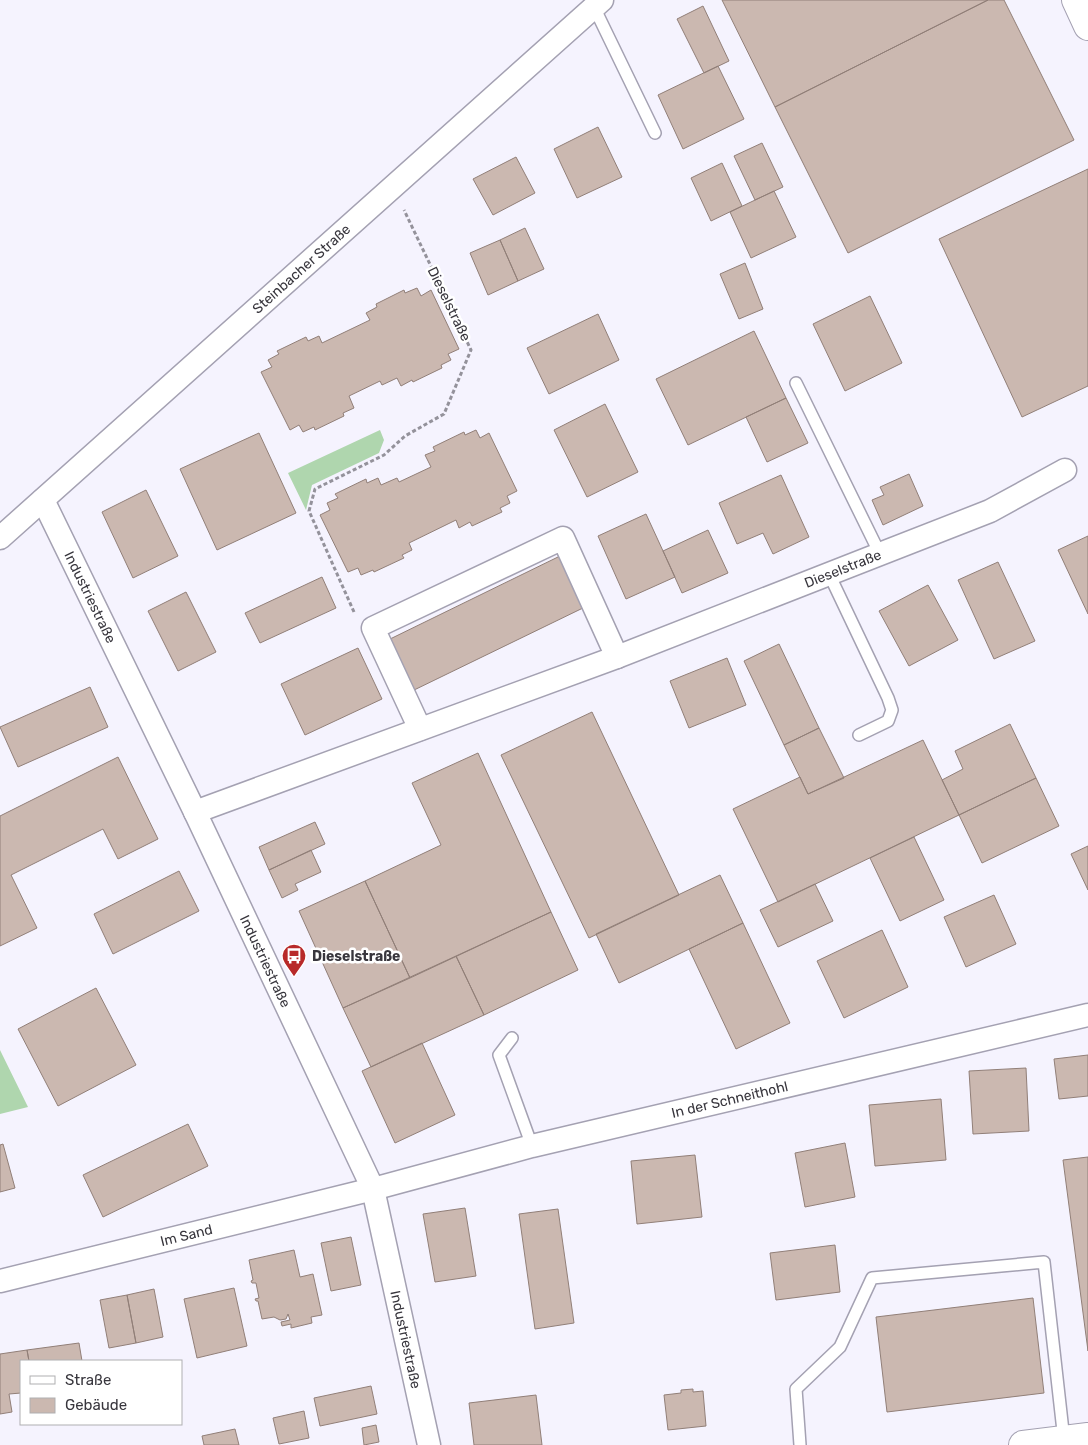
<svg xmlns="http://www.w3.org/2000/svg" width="1088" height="1445" font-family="Rubik,sans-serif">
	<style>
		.green { fill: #afd6ae }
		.building { fill: #cbb8b0; stroke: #917f78 }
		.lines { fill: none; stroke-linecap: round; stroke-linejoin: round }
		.service-casing { stroke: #a4a1b2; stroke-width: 14 }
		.minor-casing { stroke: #a4a1b2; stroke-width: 25 }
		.tertiary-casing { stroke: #a4a1b2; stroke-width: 30 }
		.path { stroke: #94929b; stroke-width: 3; stroke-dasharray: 4 2.5; stroke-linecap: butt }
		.service { stroke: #fff; stroke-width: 11 }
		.minor { stroke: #fff; stroke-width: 22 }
		.tertiary { stroke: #fff; stroke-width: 28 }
		.labels { text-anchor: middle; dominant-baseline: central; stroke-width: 5; stroke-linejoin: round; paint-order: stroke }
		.street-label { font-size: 14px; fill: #38363d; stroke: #fff }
		.poi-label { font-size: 14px; font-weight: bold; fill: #38363d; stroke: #fff; text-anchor: start }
	</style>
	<rect width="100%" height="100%" fill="#f5f3fe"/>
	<path class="green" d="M380,430l4,10 -5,13 -67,32 -6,25 -18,-37z
		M0,1050l28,57 -28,7z"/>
	<path class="building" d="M722,0h266l-213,107z
		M988,0h16l70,140 -226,113 -73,-146z
		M703,6l26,55 -25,12 -27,-54z
		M718,66l26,53 -61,30 -25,-54z
		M598,127l24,50 -45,21 -23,-49z
		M762,143l21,44 -28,13 -21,-44z
		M516,157l19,36 -42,22 -20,-36z
		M722,163l20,43 -31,15 -20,-43z
		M1088,169v217l-66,31 -83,-178z
		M774,191l22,46 -45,21 -21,-46z
		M525,228l19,41 -26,12 -18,-41z
		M500,240l18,41 -30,14 -18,-42z
		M745,263l18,46 -24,10 -19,-45z
		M417,288l4,8 10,-6 28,59 -11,5 3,6 -10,5 1,3 -29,14 -1,-2 -11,6 -4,-8 -15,7 -2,-4 -31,15 5,12 -11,5 1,3 -29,14 -1,-3 -11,5 -4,-7 -9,5 -29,-58 11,-5 -4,-7 11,-6 -2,-3 29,-14 2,4 11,-5 3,7 48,-23 -4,-7 11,-6 -1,-3 28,-14 1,3z
		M870,296l32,67 -57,28 -32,-67z
		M598,314l21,46 -70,34 -22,-46z
		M754,331l32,67 -98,47 -32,-66z
		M786,398l22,45 -41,19 -21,-45z
		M605,404l33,68 -51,25 -33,-67z
		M476,430l4,8 9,-5 28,58 -10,5 3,7 -10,5 2,4 -30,14 -2,-4 -11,6 -3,-8 -47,23 3,7 -10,5 2,3 -30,14 -1,-2 -12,5 -3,-7 -10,4 -28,-57 10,-5 -3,-7 11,-5 -3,-4 31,-15 1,4 11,-5 3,7 16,-7 2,4 32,-15 -6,-12 10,-4 -2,-4 31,-15 1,3z
		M259,433l37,80 -79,37 -37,-81z
		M909,474l14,32 -40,19 -11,-25 12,-5 -4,-8z
		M781,475l28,62 -36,17 -10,-21 -26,11 -18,-41z
		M146,490l32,66 -45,22 -31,-66z
		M646,514l29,63 -49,22 -28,-63z
		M708,530l20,43 -46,20 -19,-42z
		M1088,536v78l-30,-64z
		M560,556l25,51 -175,85 -24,-51z
		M998,562l37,79 -41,18 -36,-79z
		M322,577l14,31 -76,35 -15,-30z
		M928,585l30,55 -49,26 -30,-55z
		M186,592l30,60 -38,19 -30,-60z
		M779,644l40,84 -35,17 -40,-84z
		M358,648l24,51 -77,36 -24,-51z
		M727,658l19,47 -57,23 -19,-47z
		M90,687l18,40 -90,40 -18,-40z
		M592,712l87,183 -90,43 -88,-183z
		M1010,724l26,54 -77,37 -17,-35 21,-11 -8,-18z
		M819,728l25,50 -36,16 -24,-49z
		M923,740l36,75 -181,87 -45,-93 67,-32 8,17z
		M478,753l73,159 -141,66 -45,-97 76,-36 -29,-62z
		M118,757l40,82 -40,20 -15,-30 -92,46 26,53 -37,18v-130z
		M1036,778l23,48 -77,37 -23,-48z
		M315,822l10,22 -56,26 -10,-23z
		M914,837l30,63 -44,21 -30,-63z
		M1088,846v44l-17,-36z
		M311,850l10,22 -26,12 3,6 -16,8 -13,-28z
		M179,871l20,40 -86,43 -19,-40z
		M720,875l23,48 -124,60 -23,-49z
		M365,881l45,97 -67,30 -44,-97z
		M815,884l18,37 -55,26 -18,-37z
		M994,895l22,49 -50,23 -22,-50z
		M551,912l27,58 -94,45 -28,-59z
		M743,923l47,100 -54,26 -47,-100z
		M882,930l26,57 -64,31 -27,-57z
		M456,956l28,59 -113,52 -28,-59z
		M96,988l40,77 -78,41 -40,-77z
		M422,1043l33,72 -60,28 -33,-72z
		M1088,1055v41l-29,3 -5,-40z
		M1026,1068l3,63 -56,3 -4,-63z
		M941,1099l5,61 -71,6 -6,-61z
		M188,1124l20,42 -105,51 -20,-42z
		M845,1143l10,54 -50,10 -10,-54z
		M3,1144l12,44 -15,4v-47z
		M695,1155l7,62 -65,7 -6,-63z
		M1088,1157v194l-25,-191z
		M465,1208l11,68 -41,6 -12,-68z
		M558,1209l16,114 -39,6 -16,-115z
		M351,1237l10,48 -30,6 -10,-48z
		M835,1245l5,47 -64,8 -6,-47z
		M294,1250l6,27 13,-3 9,41 -11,2 1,6 -21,5v-4l-9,2 -1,-4 9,-2 -2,-6 -2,5 -6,1 -6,-3 -12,2 -4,-18h-2l-1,-2 4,-1 -3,-15h-4l-1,-2 2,-1 -4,-20z
		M234,1288l13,58 -50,12 -13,-59z
		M154,1289l9,48 -27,6 -9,-48z
		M127,1295l9,48 -27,5 -9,-48z
		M1033,1298l11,95 -157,19 -11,-95z
		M79,1343l3,18h-53l-2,-11z
		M27,1350l2,11h-8v32l-12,1 3,18 -12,2v-60z
		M371,1386l6,28 -57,12 -6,-28z
		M693,1389v3l10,-1 3,35 -38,4 -4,-35 17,-2v-3z
		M536,1395l6,50h-68l-5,-42z
		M304,1411l5,27 -30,6 -6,-26z
		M376,1425l3,17 -15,3 -2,-17z
		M235,1429l4,16h-35l-2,-9z"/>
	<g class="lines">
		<defs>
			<path id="service" d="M594,7l61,126
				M796,383l84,171
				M829,574l59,124 4,12 -4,11 -29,14
				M512,1038l-13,17 33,91
				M800,1445l-4,-56 44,-42 32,-69 172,-16 20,178"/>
			<g id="minor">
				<path id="s1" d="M43,500l152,312 178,377 56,256"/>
				<path id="s2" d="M0,538l602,-538"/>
				<path d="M420,729l-47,-101 190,-90 54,119"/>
				<path id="s3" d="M195,812l422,-155 263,-103 110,-43 75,-41"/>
				<path id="s4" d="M0,1281l373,-92 159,-43 556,-131"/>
			</g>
			<path id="tertiary" d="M1076,0l12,26
				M1023,1445l65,-8"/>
		</defs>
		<use href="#service" class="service-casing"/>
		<use href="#minor" class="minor-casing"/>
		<use href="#tertiary" class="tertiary-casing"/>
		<path class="path" d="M354,612l-45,-101 6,-22 69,-34 21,-19 39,-22 27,-64 -67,-140"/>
		<use href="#service" class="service"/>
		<use href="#minor" class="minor"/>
		<use href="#tertiary" class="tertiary"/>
	</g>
	<defs>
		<symbol id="bus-pin" viewBox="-11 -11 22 30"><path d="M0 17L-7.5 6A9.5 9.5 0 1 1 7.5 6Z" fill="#b82929" stroke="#fff"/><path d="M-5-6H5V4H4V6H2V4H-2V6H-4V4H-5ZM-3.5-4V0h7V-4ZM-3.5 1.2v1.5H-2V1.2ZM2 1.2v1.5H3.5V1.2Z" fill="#fff"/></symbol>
	</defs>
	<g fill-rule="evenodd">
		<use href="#bus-pin" x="280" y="942" width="28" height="38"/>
	</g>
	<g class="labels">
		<g class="street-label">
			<text stroke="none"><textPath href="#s2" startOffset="404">Steinbacher Straße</textPath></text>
			<text transform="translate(449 304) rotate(64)">Dieselstraße</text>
			<text stroke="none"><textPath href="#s3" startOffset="692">Dieselstraße</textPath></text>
			<text stroke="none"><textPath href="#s1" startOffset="108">Industriestraße</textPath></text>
			<text stroke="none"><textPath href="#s1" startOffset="512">Industriestraße</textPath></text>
			<text stroke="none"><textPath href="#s4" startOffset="752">In der Schneithohl</textPath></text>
			<text stroke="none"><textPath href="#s4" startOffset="192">Im Sand</textPath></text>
			<text stroke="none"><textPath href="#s1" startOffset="918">Industriestraße</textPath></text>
		</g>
		<g class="poi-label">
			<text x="312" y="956">Dieselstraße</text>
		</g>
	</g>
	<rect x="20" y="1360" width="162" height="65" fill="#ffffff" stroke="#afafb1"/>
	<rect x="30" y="1376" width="25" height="8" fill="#ffffff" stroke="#afafb1"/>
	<text x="65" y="1385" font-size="15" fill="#38363d">Straße</text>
	<rect x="30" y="1398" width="25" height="15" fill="#cbb8b0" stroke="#afafb1"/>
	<text x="65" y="1410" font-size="15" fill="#38363d">Gebäude</text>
</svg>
